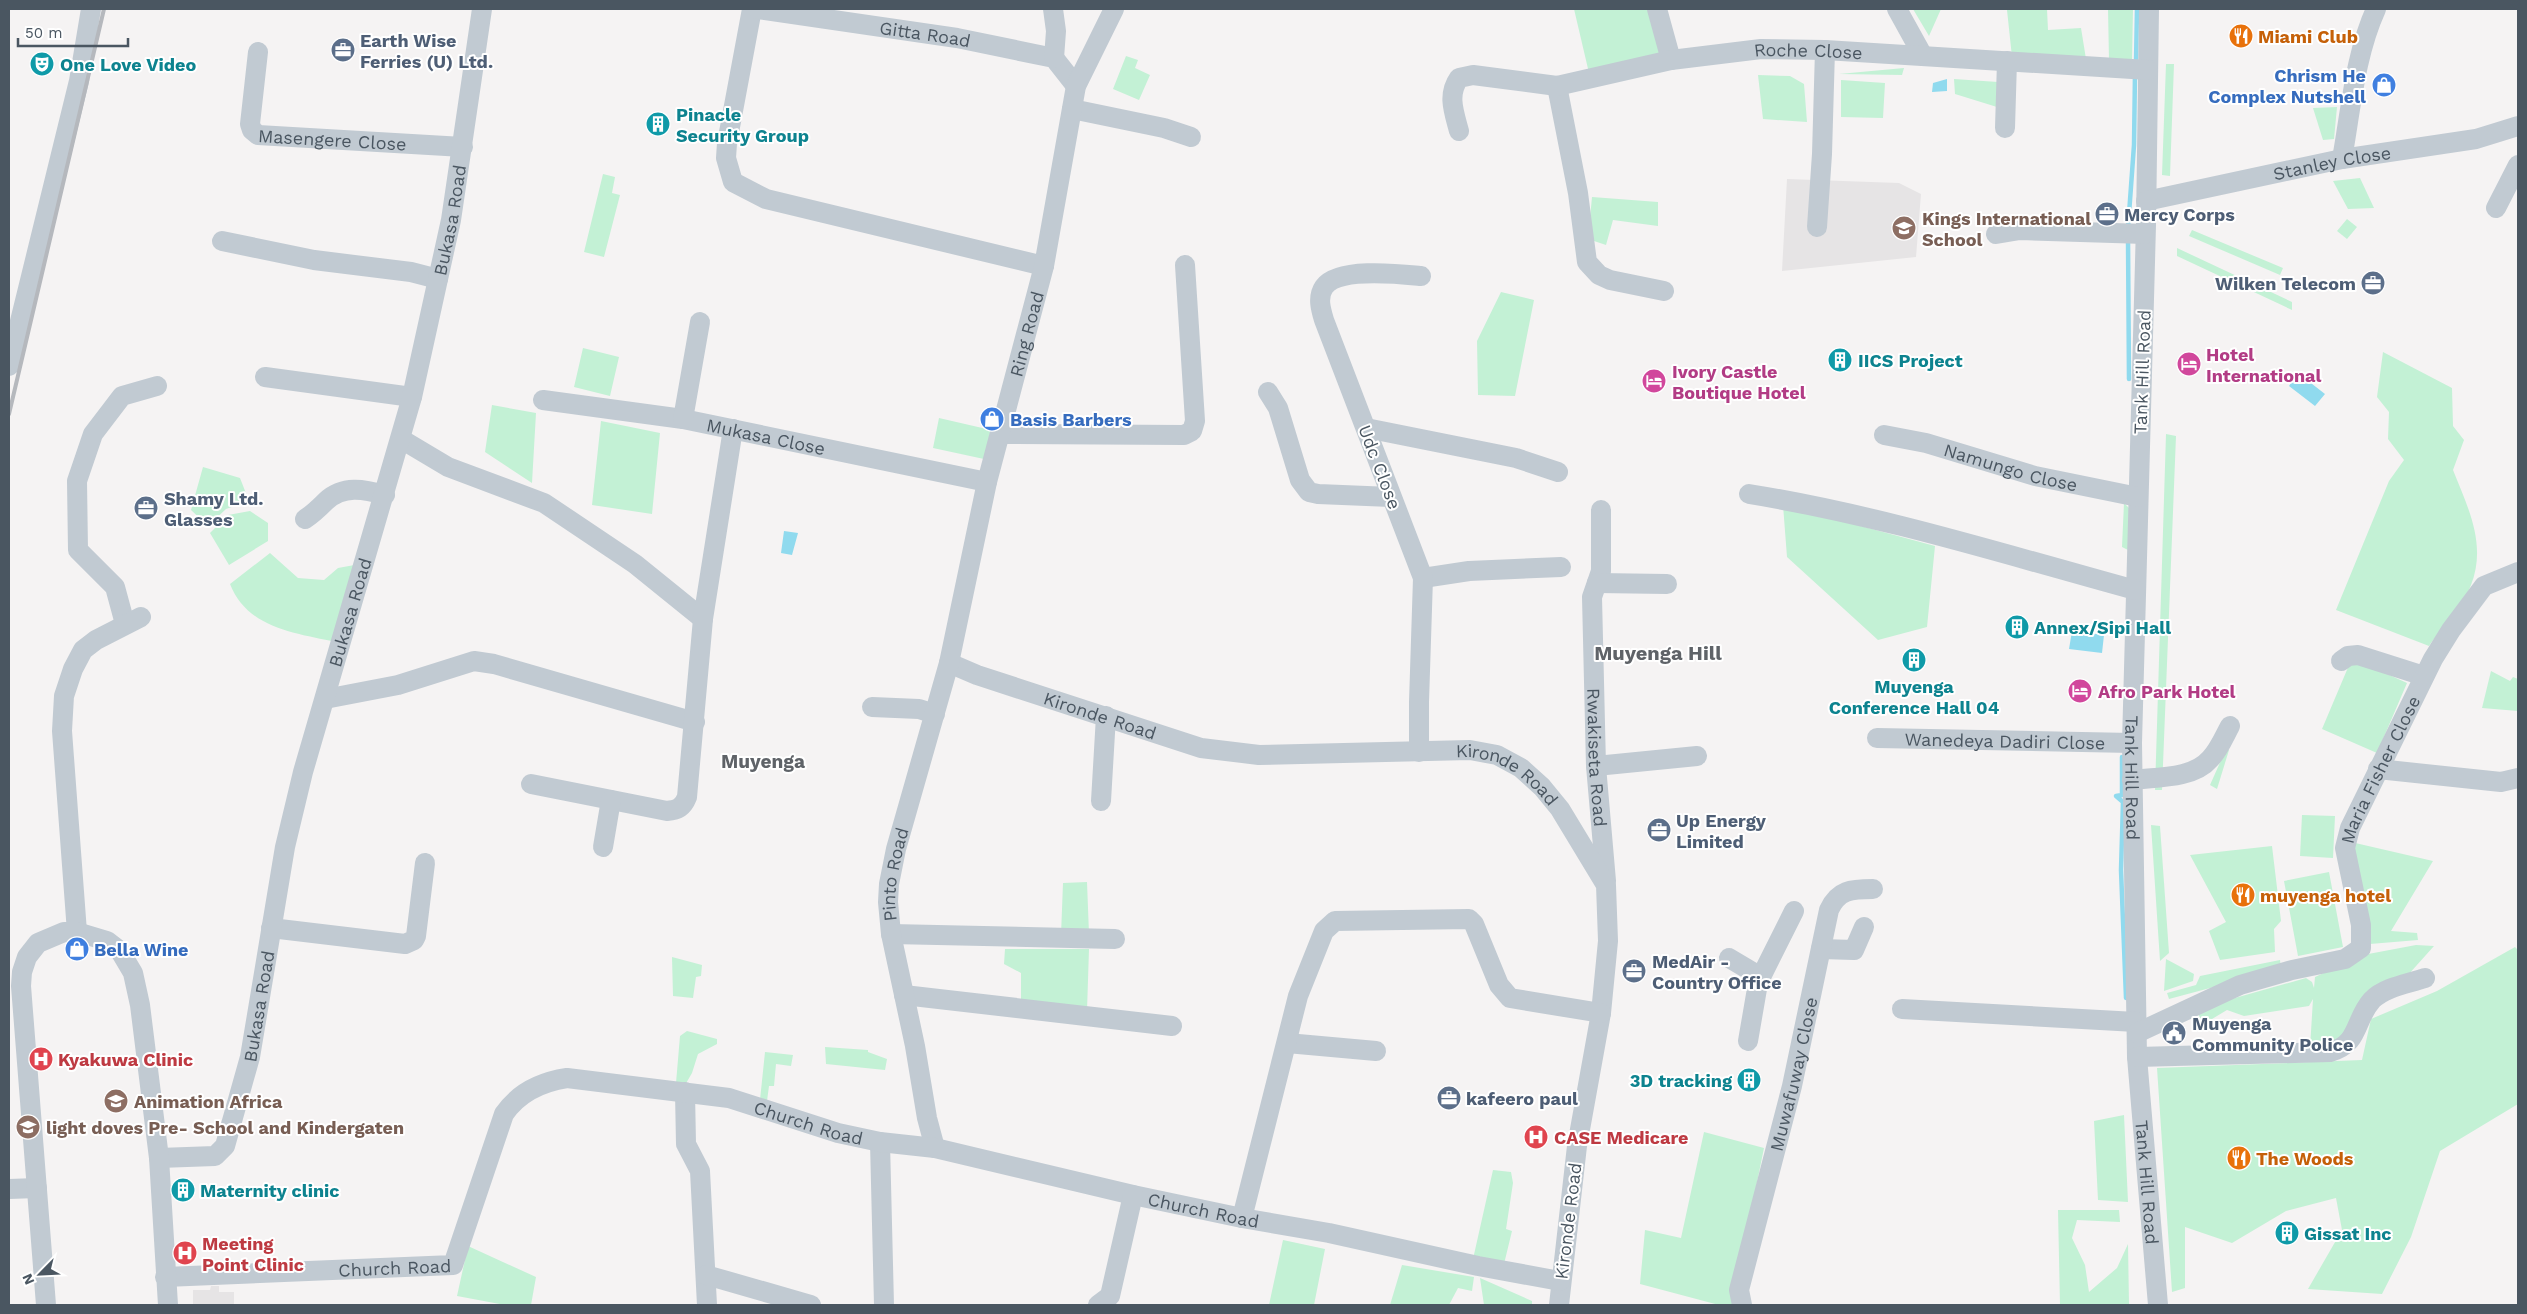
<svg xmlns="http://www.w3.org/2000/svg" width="2527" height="1314" font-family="'Work Sans',sans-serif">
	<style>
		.education { fill: #e6e4e5 }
		.medical { fill: #fce8e6 }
		.green { fill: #c3f1d5 }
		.water { fill: #90daee }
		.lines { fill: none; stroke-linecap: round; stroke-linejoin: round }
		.stream { stroke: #90daee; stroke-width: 4.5 }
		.minor { stroke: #c1cad2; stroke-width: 20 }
		.rail { stroke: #b5b8bd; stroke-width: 4 }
		.labels { text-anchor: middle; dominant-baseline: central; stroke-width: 4; stroke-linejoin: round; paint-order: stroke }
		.street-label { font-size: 18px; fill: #4a5661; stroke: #fff }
		.food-label { font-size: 18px; font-weight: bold; fill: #c56008; stroke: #fff; text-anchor: start }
		.service-label { font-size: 18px; font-weight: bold; fill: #4e5e75; stroke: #fff; text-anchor: start }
		.culture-label { font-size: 18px; font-weight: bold; fill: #0d838f; stroke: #fff; text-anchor: start }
		.shop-label { font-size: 18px; font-weight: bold; fill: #366cbe; stroke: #fff; text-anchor: start }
		.education-label { font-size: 18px; font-weight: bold; fill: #785e54; stroke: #fff; text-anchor: start }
		.hotel-label { font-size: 18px; font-weight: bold; fill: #b23c85; stroke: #fff; text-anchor: start }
		.health-label { font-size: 18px; font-weight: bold; fill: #be3a42; stroke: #fff; text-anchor: start }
		.neighbourhood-label { font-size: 19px; font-weight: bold; fill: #5f6368; stroke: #fff }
		.quarter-label { font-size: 20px; font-weight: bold; fill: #5f6368; stroke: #fff }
	</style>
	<rect width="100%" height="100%" fill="#f5f3f3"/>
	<path class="education" d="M1787,179l112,4 22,11 -5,63 -134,14z
		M211,1286h8v6h15v12l-41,1v-15h17z"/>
	<path class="medical" d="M180,1243h11l-1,20h-11z"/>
	<path class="green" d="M1574,9h77l14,47 -76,17z
		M1913,9h28l-12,27z
		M2003,9h44l1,21 33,-2 5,31 -74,-2 -5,-47z
		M2108,9h25l-1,52 -23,-1z
		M1126,56l12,4 -3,8 15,7 -11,25 -26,-11z
		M2166,64h8l-4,112 -8,-1z
		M1904,68l-2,7 -63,-1z
		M1758,75l32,1 14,8 3,38 -44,-3z
		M1954,79l44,3 -1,25 -42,-13z
		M1841,80l44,3 -2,35 -42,-1z
		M2337,107l-3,32 -11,1 -10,-32z
		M603,174l12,3 -3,16 8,2 -16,62 -20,-5z
		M2360,178l14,30 -26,1 -15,-28z
		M1592,197l66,5v24l-45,-6 -7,25 -18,-6z
		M2347,219l10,8 -10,12 -10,-8z
		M2192,230l91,38 -3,7 -91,-39z
		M2177,248l115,54v8l-115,-54z
		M1501,292l33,8 -19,96 -37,-1 -1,-54z
		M583,348l36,9 -9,39 -36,-9z
		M2383,352l69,36 1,38 11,14 -11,30c15,38 34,74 18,115 -6,17 -31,45 -42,61l-93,-36 53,-129 15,-21 -16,-21 1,-27 -12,-15z
		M492,405l44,8 -4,70 -47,-31z
		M939,418l52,12 -7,29 -51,-11z
		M601,421l59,12 -8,81 -60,-9z
		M2166,434l10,2 -14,354h-7z
		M203,467l37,11 9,23 -23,8 -18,17 -17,-16z
		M2124,503l5,5 -1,42 -6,-3z
		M1783,505l152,41 -8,81 -49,13 -91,-83z
		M250,511l18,12v18l-39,24 -19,-32 18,-18z
		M270,553l28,25 26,2 14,-12 22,-4 -24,78c-41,-9 -89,-14 -106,-58z
		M2352,658l55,25 -30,70 -55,-24z
		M2491,671l19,10 3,-4 5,2v32l-36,-3z
		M2226,749l3,1 -12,39 -7,-4z
		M2302,815l33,1 -2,42 -33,-2z
		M2151,825l9,1 9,127 -9,8z
		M2351,842l82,19 -42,70 26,2 1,7 -48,4z
		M2272,846l9,75 -7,8 1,23 -55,8 -11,-29 17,-9 -36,-67z
		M2329,872l14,75 -45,9 -14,-75z
		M1087,882l2,52 -28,1 2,-52z
		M2416,945l18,1 -26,29 -68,67 -30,6 3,-49 -4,7 -65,10 -17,-6 -15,9 -12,-1 -4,-9 110,-31 6,4 2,6 1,-11 48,-22z
		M2515,947l3,3v154l-78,47 -29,86 -29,57 -74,-5 34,-59 -6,-32 -50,13 -54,32 -47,-16v61l-13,4 -15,-224 205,-8 9,-41 66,-28z
		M1005,949h84l-2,62 -66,-9v-29l-17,-9z
		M672,957l30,8 -1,11 -5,1 -3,21 -20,-2z
		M2166,959l28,15 -1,7 -29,10z
		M2280,960l1,9 -112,30 -2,-6 29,-8 4,-9z
		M687,1031l30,8v5l-19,10 -6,19 -7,12 -9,-2 4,-47z
		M825,1047l43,3v2l19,7 -2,11 -59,-6z
		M765,1052l28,3 -2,11 -15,-2 -2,22h-5l-2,15 -7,-1z
		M2124,1115l4,87 -30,-2 -4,-79z
		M1704,1132l60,16 -32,157h-13l-79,-21 5,-54 36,8z
		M1493,1170l18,2 2,11 -7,46 6,2 -8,33 -31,-5z
		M2058,1210h61l1,12 -43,-2 -5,18 13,27 4,27 28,-24 11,-24 1,60 -69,1z
		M1283,1240l42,9 -11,56h-45z
		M468,1246l68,31 -5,28h-26l-48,-9z
		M1402,1265l72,12 -2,14 -14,-3 -9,17h-59z
		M1480,1278l52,23v4h-48z"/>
	<path class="water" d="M1947,79v12l-15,1 1,-9z
		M2298,373l27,21 -10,12 -26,-20z
		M784,531l14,2 -6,22 -11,-2z
		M2072,631l32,4 -2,18 -33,-4z"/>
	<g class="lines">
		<path class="stream" d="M2136,63l1,-54
			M2128,228l6,-83 1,-72
			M2128,238l1,141
			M2122,757v38l-6,1 7,6 -2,68 5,128"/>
		<g class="minor">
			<path d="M752,9l-25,134 -1,15 7,24 33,17 278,67"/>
			<path id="s1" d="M758,9l199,29 97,20 22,28"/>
			<path d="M1053,9l3,22 -2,27"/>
			<path d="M1657,9l14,51"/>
			<path d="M1897,9l26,47"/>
			<path id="s2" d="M2149,9l-3,216 -14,518 5,314 21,248"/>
			<path id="s3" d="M258,52l-8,72 2,6 6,5 205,12"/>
			<path d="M1557,86l21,107 9,69 12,13 11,5 54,11"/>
			<path d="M1072,109l92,19 27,9"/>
			<path d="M2005,128l2,-67"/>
			<path id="s4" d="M1459,131c-5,-19 -12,-36 0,-53l14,-3 84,11 114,-26 90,-11 64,1 323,20"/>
			<path d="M2342,159c9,-50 13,-104 34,-150"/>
			<path id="s5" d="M2146,201l196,-42 134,-20 42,-13"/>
			<path d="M2496,208l22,-43"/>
			<path d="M1817,227l5,-73 3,-104"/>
			<path d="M1996,234l24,-4 125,4"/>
			<path d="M222,241l92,19 97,12 27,7"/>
			<path d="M9,366l70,-285 12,-72"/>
			<path d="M265,377l147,20"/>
			<path d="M1268,392l10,16 22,72 9,12 9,2 73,3"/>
			<path id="s6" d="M543,400l140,19 304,63"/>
			<path d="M683,419l17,-97"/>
			<path d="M1366,428l150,30 42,14"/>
			<path d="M1002,434l182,1 8,-4 3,-10 -10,-156"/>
			<path id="s7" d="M1884,435l42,8 109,33 103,21"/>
			<path d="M401,439l47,28 96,36 91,61 68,55"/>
			<path d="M1749,494c131,21 258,61 386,96"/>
			<path id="s8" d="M1601,510v61l-9,26 4,169 10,115"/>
			<path d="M305,519c8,-5 14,-11 21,-18 17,-16 38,-12 59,-6"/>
			<path d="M1423,578l46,-7 92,-4"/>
			<path d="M1597,583l70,1"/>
			<path d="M125,624l-10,-37 -37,-37 -1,-69 16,-47 29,-38 35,-10"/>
			<path d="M2341,661l7,-5 10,-1 66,21"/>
			<path id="s9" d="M949,663l28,12 224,73 58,7 211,-5 27,5 24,13 21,19 18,22 46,76 2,56 -7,72 -24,133 -18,159"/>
			<path d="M325,699l73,-14 76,-24 20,3 201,58"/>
			<path d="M872,707l47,2 16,5"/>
			<path id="s10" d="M1877,738l255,5"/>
			<path d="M1419,752v-50l4,-124 -99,-258c-3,-10 -7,-23 0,-33 14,-20 76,-13 97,-11"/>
			<path d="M1596,766l101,-10"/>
			<path d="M2378,769l123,13 17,-4"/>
			<path d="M2132,780c24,-3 61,-1 78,-21 9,-9 14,-22 20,-33"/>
			<path d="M531,784l136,27c11,-1 16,-4 20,-14l16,-178 30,-190"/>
			<path d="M1101,801l5,-85"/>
			<path d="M603,847l8,-47"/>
			<path d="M271,928l134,16 9,-4 2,-4 9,-73"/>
			<path d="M77,932l-15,-201 2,-35 9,-27 10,-19 13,-10 45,-23"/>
			<path d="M891,934l224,5"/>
			<path d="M1821,949l33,1 10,-23"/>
			<path d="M1729,958l32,19"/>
			<path d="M904,995l268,31"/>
			<path d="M1902,1009l234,13"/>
			<path id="s11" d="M2137,1033l103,-48 52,-15 53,-11 16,-11v-23l-16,-77 5,-20 83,-169 18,-29 33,-44 34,-14"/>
			<path d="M1748,1041l10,-58 36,-72"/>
			<path d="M1287,1043l89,8"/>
			<path d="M2137,1057l193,-5c30,-8 24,-32 42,-52 13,-13 35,-16 53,-22"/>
			<path d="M685,1092l1,52 14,27 7,134"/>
			<path d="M880,1142l4,163"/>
			<path id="s12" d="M935,1148l-8,-30 -12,-72 -24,-112 -3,-32 1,-18 7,-35 53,-186 38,-181 57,-216 32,-180 38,-77"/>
			<path id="s13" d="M159,1158l56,-2 10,-10 25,-89 35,-210 18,-75 109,-375 39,-177 31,-211"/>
			<path d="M9,1189l28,-1"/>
			<path d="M1242,1218l56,-222 26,-65 11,-10 134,-2 5,5 25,61 11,13 91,15"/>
			<path d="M706,1275l105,30"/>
			<path id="s14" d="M165,1277l288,-12 51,-151c15,-22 37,-32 63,-36l162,20 109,35 42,9 55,6 198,47 109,23 87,15 149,33 82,15"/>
			<path d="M46,1305l-25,-319 1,-14 5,-15 11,-14 26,-11h13l30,9 13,10 13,22 7,32 19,153 9,147"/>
			<path d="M1098,1305l12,-9 23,-101"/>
			<path id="s15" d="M1742,1305l-3,-15 53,-204 37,-176c9,-20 22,-21 44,-21"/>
		</g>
		<path class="rail" d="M9,414l95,-405"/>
	</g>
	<defs>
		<symbol id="restaurant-disc" viewBox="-11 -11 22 22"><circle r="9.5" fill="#e8710a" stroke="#fff"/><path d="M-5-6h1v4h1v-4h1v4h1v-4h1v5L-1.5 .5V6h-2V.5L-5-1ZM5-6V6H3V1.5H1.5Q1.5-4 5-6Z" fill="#fff"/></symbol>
		<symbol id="office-disc" viewBox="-11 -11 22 22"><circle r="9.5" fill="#5c6f8a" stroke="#fff"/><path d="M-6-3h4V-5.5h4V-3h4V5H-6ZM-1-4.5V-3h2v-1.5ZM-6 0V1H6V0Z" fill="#fff"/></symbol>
		<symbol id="theatre-disc" viewBox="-11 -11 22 22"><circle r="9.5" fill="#0f9aa8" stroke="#fff"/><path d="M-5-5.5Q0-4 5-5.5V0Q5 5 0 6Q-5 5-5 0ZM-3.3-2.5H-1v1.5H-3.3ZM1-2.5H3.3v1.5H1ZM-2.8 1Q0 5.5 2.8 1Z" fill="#fff"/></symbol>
		<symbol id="shop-disc" viewBox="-11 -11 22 22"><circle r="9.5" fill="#3f7fe0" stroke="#fff"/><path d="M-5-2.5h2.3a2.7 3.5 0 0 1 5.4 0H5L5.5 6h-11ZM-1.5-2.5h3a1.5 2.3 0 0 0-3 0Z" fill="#fff"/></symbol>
		<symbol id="building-disc" viewBox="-11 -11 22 22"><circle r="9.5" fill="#0f9aa8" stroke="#fff"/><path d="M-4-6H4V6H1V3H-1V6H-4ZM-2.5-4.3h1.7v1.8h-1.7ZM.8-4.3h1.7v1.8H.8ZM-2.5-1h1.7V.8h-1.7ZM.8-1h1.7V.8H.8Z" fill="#fff"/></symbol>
		<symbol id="school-disc" viewBox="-11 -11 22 22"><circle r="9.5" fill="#8d6e63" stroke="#fff"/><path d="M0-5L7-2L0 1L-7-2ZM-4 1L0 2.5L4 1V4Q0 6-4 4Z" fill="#fff"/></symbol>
		<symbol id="hotel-disc" viewBox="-11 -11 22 22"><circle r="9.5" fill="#d1479c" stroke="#fff"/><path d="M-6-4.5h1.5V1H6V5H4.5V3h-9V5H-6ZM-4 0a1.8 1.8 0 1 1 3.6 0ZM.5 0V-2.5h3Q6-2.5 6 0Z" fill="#fff"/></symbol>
		<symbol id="civic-disc" viewBox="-11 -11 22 22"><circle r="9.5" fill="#5c6f8a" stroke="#fff"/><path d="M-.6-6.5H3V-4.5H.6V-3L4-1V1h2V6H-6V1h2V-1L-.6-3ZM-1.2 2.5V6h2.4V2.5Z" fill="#fff"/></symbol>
		<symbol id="hospital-disc" viewBox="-11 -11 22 22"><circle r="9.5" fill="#e0444e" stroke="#fff"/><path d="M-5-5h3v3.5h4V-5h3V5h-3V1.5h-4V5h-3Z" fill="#fff"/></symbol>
	</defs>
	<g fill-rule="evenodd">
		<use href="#restaurant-disc" x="2227" y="22" width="28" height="28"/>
		<use href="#office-disc" x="329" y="36" width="28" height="28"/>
		<use href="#theatre-disc" x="28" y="50" width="28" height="28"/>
		<use href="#shop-disc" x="2370" y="71" width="28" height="28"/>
		<use href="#building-disc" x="644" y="110" width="28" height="28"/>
		<use href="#office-disc" x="2093" y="200" width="28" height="28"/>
		<use href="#school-disc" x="1890" y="214" width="28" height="28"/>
		<use href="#office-disc" x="2359" y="269" width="28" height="28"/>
		<use href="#building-disc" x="1826" y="346" width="28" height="28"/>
		<use href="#hotel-disc" x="2175" y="350" width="28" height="28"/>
		<use href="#hotel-disc" x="1640" y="367" width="28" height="28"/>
		<use href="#shop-disc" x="978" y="405" width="28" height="28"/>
		<use href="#office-disc" x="132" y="494" width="28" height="28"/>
		<use href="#building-disc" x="2003" y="613" width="28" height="28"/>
		<use href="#building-disc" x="1900" y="646" width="28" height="28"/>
		<use href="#hotel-disc" x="2066" y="677" width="28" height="28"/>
		<use href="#office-disc" x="1645" y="816" width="28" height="28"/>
		<use href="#restaurant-disc" x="2229" y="881" width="28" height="28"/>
		<use href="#shop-disc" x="63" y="935" width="28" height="28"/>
		<use href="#office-disc" x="1620" y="957" width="28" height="28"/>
		<use href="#civic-disc" x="2160" y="1019" width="28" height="28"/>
		<use href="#hospital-disc" x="27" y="1045" width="28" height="28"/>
		<use href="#building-disc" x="1735" y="1066" width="28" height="28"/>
		<use href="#office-disc" x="1435" y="1084" width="28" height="28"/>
		<use href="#school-disc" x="102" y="1087" width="28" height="28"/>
		<use href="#school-disc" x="14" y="1113" width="28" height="28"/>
		<use href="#hospital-disc" x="1522" y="1123" width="28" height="28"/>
		<use href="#restaurant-disc" x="2225" y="1144" width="28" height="28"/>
		<use href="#building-disc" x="169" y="1176" width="28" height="28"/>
		<use href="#building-disc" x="2273" y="1219" width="28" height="28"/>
		<use href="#hospital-disc" x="171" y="1239" width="28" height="28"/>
	</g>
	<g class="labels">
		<g class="street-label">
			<text stroke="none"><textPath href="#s1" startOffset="169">Gitta Road</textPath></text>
			<text stroke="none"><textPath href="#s4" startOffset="409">Roche Close</textPath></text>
			<text stroke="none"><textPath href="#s3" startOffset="161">Masengere Close</textPath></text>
			<text stroke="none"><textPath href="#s5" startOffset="190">Stanley Close</textPath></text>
			<text stroke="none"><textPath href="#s13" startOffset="1024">Bukasa Road</textPath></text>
			<text stroke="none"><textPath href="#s12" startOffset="836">Ring Road</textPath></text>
			<text transform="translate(2142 372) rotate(-88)">Tank Hill Road</text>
			<text stroke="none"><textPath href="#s6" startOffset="226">Mukasa Close</textPath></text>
			<text stroke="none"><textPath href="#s7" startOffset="131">Namungo Close</textPath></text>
			<text transform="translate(1380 467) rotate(69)">Udc Close</text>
			<text stroke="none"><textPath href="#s13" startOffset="619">Bukasa Road</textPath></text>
			<text stroke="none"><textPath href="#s9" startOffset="160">Kironde Road</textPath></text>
			<text stroke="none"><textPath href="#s10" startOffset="128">Wanedeya Dadiri Close</textPath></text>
			<text stroke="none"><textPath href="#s8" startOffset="249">Rwakiseta Road</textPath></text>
			<text stroke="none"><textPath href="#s11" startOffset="429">Maria Fisher Close</textPath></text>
			<text stroke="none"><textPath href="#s2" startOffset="769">Tank Hill Road</textPath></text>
			<text stroke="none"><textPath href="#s9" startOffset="580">Kironde Road</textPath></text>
			<text stroke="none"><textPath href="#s12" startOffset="279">Pinto Road</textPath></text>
			<text stroke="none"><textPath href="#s13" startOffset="214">Bukasa Road</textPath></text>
			<text stroke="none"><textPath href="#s15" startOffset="238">Muwafuway Close</textPath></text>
			<text stroke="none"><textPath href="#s14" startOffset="769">Church Road</textPath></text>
			<text stroke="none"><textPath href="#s2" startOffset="1174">Tank Hill Road</textPath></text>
			<text stroke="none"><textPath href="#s14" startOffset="1174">Church Road</textPath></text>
			<text transform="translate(1568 1221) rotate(-83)">Kironde Road</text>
			<text stroke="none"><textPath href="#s14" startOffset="230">Church Road</textPath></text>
		</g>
		<g class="food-label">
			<text x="2258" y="36">Miami Club</text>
			<text x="2260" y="895">muyenga hotel</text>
			<text x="2256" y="1158">The Woods</text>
		</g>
		<g class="service-label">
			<text x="360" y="40">Earth Wise<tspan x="360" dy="21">Ferries (U) Ltd.</tspan></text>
			<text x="2124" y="214">Mercy Corps</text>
			<text x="2356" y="283" text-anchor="end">Wilken Telecom</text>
			<text x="164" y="498">Shamy Ltd.<tspan x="164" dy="21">Glasses</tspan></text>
			<text x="1676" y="820">Up Energy<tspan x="1676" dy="21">Limited</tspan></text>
			<text x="1652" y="961">MedAir -<tspan x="1652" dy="21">Country Office</tspan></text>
			<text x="2192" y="1023">Muyenga<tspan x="2192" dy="21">Community Police</tspan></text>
			<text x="1466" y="1098">kafeero paul</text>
		</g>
		<g class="culture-label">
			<text x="60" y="64">One Love Video</text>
			<text x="676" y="114">Pinacle<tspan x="676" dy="21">Security Group</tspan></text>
			<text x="1858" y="360">IICS Project</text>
			<text x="2034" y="627">Annex/Sipi Hall</text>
			<text x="1914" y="686" text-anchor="middle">Muyenga<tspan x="1914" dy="21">Conference Hall 04</tspan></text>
			<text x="1732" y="1080" text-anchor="end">3D tracking</text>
			<text x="200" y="1190">Maternity clinic</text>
			<text x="2304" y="1233">Gissat Inc</text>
		</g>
		<g class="shop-label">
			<text x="2366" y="75" text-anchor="end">Chrism He<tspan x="2366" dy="21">Complex Nutshell</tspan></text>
			<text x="1010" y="419">Basis Barbers</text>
			<text x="94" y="949">Bella Wine</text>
		</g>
		<g class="education-label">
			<text x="1922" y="218">Kings International<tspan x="1922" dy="21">School</tspan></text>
			<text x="134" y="1101">Animation Africa</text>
			<text x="46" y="1127">light doves Pre- School and Kindergaten</text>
		</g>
		<g class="hotel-label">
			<text x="2206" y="354">Hotel<tspan x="2206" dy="21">International</tspan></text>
			<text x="1672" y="371">Ivory Castle<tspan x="1672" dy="21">Boutique Hotel</tspan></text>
			<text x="2098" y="691">Afro Park Hotel</text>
		</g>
		<g class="health-label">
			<text x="58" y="1059">Kyakuwa Clinic</text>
			<text x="1554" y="1137">CASE Medicare</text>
			<text x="202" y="1243">Meeting<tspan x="202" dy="21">Point Clinic</tspan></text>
		</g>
		<g class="neighbourhood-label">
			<text x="763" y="761">Muyenga</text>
		</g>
		<g class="quarter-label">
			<text x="1658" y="653">Muyenga Hill</text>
		</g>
	</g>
	<rect width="2527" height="1314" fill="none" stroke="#4a5661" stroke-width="20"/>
	<g transform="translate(40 1274) rotate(246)" stroke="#ffffff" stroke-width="4" paint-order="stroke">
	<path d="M0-4L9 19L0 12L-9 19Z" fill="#4a5661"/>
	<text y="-8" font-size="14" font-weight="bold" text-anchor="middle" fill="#4a5661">N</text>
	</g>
	<path d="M18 38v8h110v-8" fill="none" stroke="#4a5661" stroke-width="2.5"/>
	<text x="25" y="38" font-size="15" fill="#4a5661" stroke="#ffffff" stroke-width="4" paint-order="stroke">50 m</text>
</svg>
